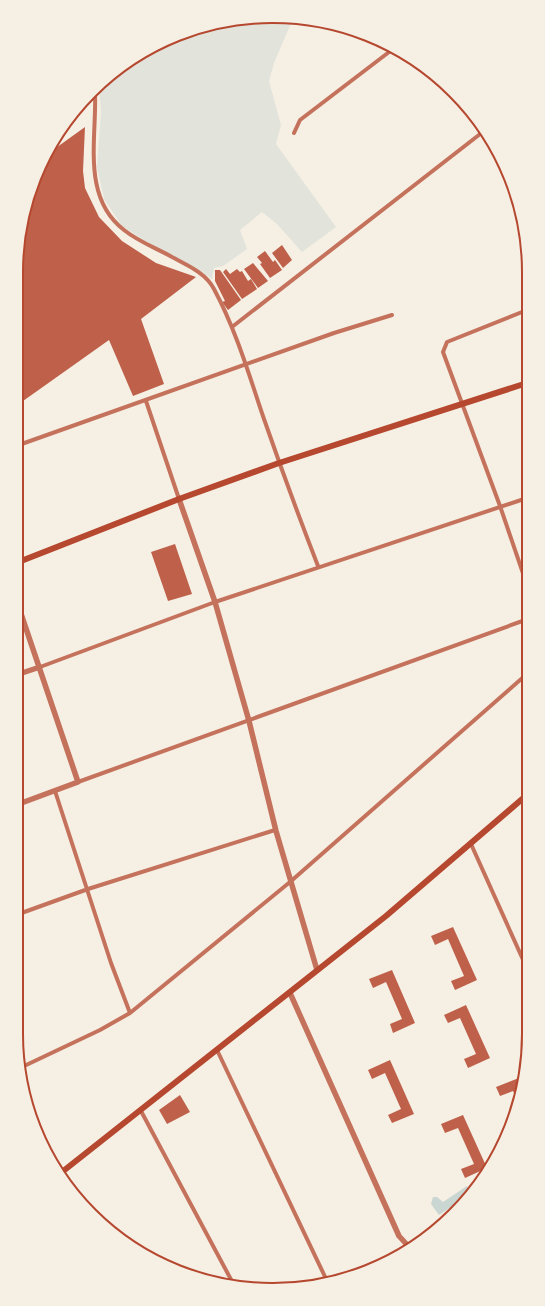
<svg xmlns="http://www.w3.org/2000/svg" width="545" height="1306" font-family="Inter,sans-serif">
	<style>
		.green { fill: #e2e4dc }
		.water { fill: #c9d6d2 }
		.building { fill: #bf614a }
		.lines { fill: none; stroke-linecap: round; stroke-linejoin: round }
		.minor { stroke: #c5725c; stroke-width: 4 }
		.tertiary { stroke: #c5725c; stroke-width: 5.5 }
		.secondary { stroke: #b5482f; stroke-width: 6 }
		.rim { fill: none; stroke: #b5482f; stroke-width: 2 }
	</style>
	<rect width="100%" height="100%" fill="#f6efe4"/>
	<path class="green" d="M255,17l37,4 -18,42 -5,18 12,44 -5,19 60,83 -34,25 -25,-28 -15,-12 -22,18 7,19 -24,17 -9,2 -2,11 -23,-15 -38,-19 -29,-19 -18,-27 -7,-32 4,-55 -2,-23 60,-46z"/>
	<path class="water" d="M467,1186l5,7 -33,22 -8,-11 2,-7h4l6,5z"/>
	<path class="building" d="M85,127l-2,44 2,17 14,29 23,24 34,22 40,14 -55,42 23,65 -31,12 -24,-56 -93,66v-133l14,-83 23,-40z
		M282,245l10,15 -9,8 -11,-15z
		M265,251l8,11 2,-2 7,10 -12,8 -10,-14 2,-1 -5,-6z
		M253,263l15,18 -10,7 -14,-19z
		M226,269l4,5 7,-5 3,3 2,-1 6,10 3,-2 6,10 -15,10 -19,-27z
		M215,270h5l21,30 -13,10 -6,-8 3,-1 -10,-20z
		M175,544l17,50 -24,7 -17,-49z
		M453,927l24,53 -22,10 -4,-9 13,-5 -16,-37 -13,6 -4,-9z
		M392,970l23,53 -22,10 -3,-9 12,-5 -16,-37 -13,6 -4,-9z
		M466,1005l24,53 -22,10 -4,-9 12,-5 -16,-36 -12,5 -4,-8z
		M390,1060l24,54 -22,9 -4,-8 13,-6 -16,-36 -13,6 -4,-9z
		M519,1078l2,5 -3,18 -5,-10 -13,5 -4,-9z
		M180,1095l10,17 -23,12 -8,-14z
		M463,1115l24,53 -22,10 -4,-9 13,-5 -16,-36 -13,5 -4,-9z"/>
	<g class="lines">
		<path class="minor" d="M95,92c2,46 -14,105 29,138 15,12 32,18 48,27 15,8 34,16 42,32 22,41 35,86 50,130 17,49 35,98 54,147
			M294,133l6,-13 93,-71
			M527,310l-80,32 -4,10 57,154 28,82
			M232,327l252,-196
			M146,401l33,98
			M16,446l318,-113 58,-18
			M40,667l175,-65 312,-104
			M78,782l450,-163
			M55,791l56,172 19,50
			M471,844l58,129
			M16,915l72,-26 187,-59
			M217,1050l111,233
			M22,1067l78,-37 30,-17 160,-131 238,-209
			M141,1111l94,176
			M383,1262l46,-31"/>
		<path class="tertiary" d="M179,499l36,103 34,119 27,110 41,139
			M16,599l62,183 -62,23
			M16,675l24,-8
			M290,993l109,243 11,12"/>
		<path class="secondary" d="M16,563l163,-64 100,-36 248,-80
			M62,1172l324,-256 142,-122"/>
	</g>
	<path d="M0 0H545V1306H0ZM272 23H273A249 249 0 0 1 522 272V1034A249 249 0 0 1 273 1283H272A249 249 0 0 1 23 1034V272A249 249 0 0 1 272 23Z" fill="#f6efe4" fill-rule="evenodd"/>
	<path class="rim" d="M272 23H273A249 249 0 0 1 522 272V1034A249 249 0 0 1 273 1283H272A249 249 0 0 1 23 1034V272A249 249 0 0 1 272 23Z"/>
</svg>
